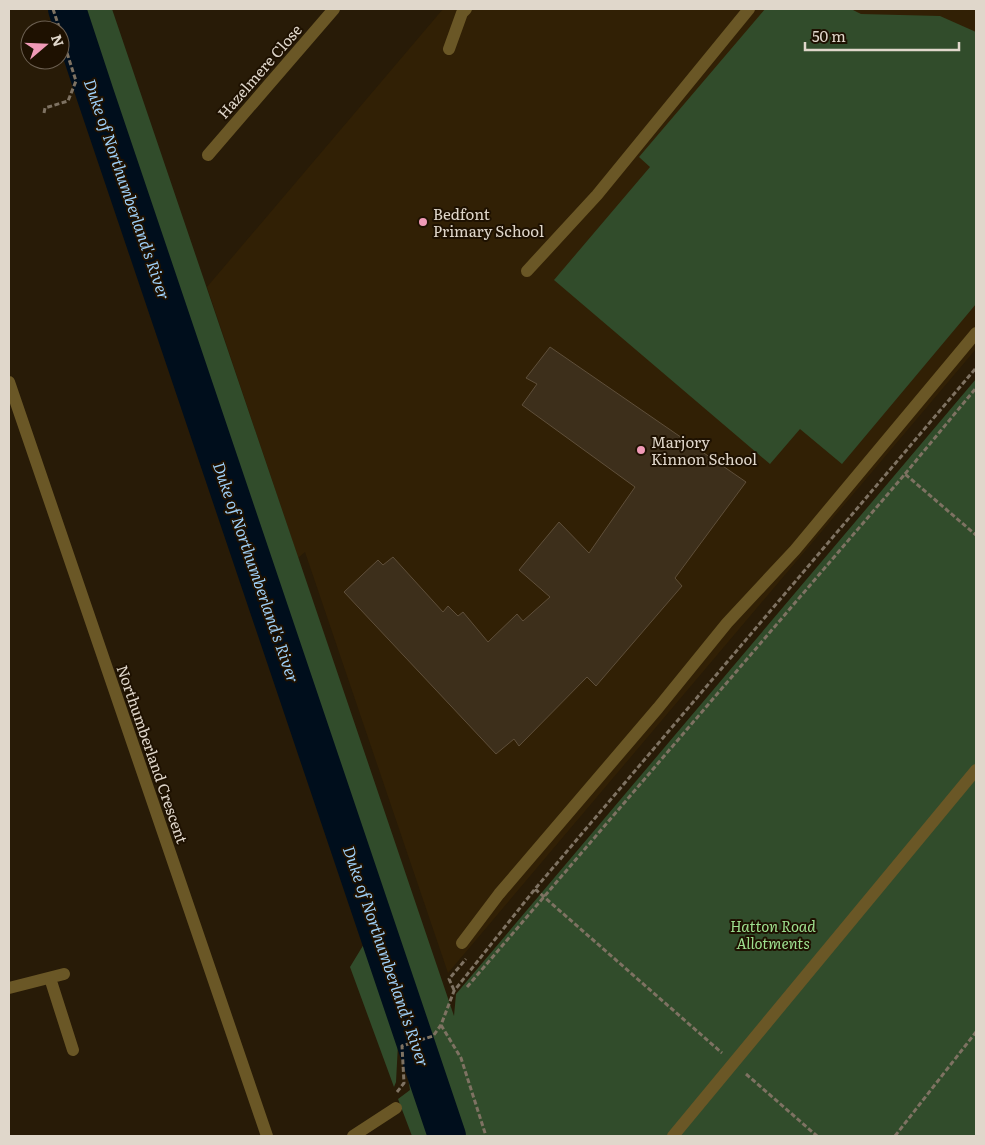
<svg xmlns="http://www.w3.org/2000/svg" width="985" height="1145" font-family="Literata,serif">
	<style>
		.built { fill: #312005 }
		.green { fill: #314c2b }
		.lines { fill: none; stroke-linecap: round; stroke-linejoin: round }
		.river { stroke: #000e1c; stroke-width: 38 }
		.building { fill: #3d2f1b; stroke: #5f4f3a }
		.path { stroke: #7e7262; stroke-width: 3; stroke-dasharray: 5 2.5; stroke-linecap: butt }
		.minor { stroke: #6a5726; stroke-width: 12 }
		.poi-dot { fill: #f09ab7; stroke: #1e1101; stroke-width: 2 }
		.labels { text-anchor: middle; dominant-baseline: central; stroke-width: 4; stroke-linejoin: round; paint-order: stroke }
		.street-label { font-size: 15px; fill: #e0d7cb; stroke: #1e1101 }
		.poi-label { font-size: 15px; fill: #e0d7cb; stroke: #1e1101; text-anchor: start }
		.park-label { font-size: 15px; font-style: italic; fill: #9ee08f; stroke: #1e1101 }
		.water-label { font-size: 16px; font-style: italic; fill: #9fd0f8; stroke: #1e1101 }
	</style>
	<rect width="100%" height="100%" fill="#281b07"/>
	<path class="built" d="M443,9h533v340l-528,624 -143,-421 -7,6 -91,-271z"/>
	<path class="green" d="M81,9h31l342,1007 2,-22 520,-615v757h-514l-35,-107 -239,-702z
		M765,9h86l10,5 79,2 36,16v272l-134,160 -42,-35 -30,35 -216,-184 96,-113 -11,-10z
		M367,939l29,86 4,17 -2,2 -2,38 -2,5 -44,-120z
		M406,1049l30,87h-24l-14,-37 12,-9 -6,-40z"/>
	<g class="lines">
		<path class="river" d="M67,9l28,85 352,1042"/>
	</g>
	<path class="building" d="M550,347l196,135 -71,96 7,8 -86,100 -9,-9 -68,69 -5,-7 -18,15 -152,-162 34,-32 5,5 10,-8 50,55 5,-6 10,10 5,-4 25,30 29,-28 6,7 27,-24 -31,-27 40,-48 30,31 46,-66 -113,-82 15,-21 -11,-6z"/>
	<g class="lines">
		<path class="path" d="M53,9l7,21
			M44,113l1,-5 23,-7 8,-20 -16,-50
			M905,474l71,-86
			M535,889l187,164
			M467,987l438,-513 71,61
			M454,990l-5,-11 17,-20
			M441,1025l20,33 25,78
			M746,1074l71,62
			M397,1092l7,-9 -2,-37 31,-10 8,-11 13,-34 81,-102 441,-521
			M895,1136l81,-104"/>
		<path class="minor" d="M449,49l13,-36 4,-4
			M208,155l126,-146
			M527,271l70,-76 152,-186
			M9,382l258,754
			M462,943l37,-49 159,-186 69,-85 68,-73 181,-217
			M50,978l23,72
			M9,988l55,-14
			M353,1136l43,-28
			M673,1136l303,-366"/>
	</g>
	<g class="poi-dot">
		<circle cx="423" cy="222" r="5"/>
		<circle cx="641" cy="450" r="5"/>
	</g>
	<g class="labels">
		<g class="street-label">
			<text transform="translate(259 71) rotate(-49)">Hazelmere Close</text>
			<text transform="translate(153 754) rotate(71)">Northumberland Crescent</text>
		</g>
		<g class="poi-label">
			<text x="433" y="213">Bedfont<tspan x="433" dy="17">Primary School</tspan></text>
			<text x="651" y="441">Marjory<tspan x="651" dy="17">Kinnon School</tspan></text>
		</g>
		<g class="park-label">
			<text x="773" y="925">Hatton Road<tspan x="773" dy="17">Allotments</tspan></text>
		</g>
		<g class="water-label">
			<text transform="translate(128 189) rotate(71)">Duke of Northumberland's River</text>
			<text transform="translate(257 572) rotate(71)">Duke of Northumberland's River</text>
			<text transform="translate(387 956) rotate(71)">Duke of Northumberland's River</text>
		</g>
	</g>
	<rect width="985" height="1145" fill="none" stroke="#e0d7cb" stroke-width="20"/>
	<g transform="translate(45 45) rotate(71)"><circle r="24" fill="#1e1101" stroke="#6c6052"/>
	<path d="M0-4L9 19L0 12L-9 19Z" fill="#f09ab7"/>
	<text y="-8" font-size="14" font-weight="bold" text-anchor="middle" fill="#e0d7cb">N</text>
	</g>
	<path d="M805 42v8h154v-8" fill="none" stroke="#e0d7cb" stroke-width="2.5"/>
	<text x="812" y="42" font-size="15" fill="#e0d7cb" stroke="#1e1101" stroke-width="4" paint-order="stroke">50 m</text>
</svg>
